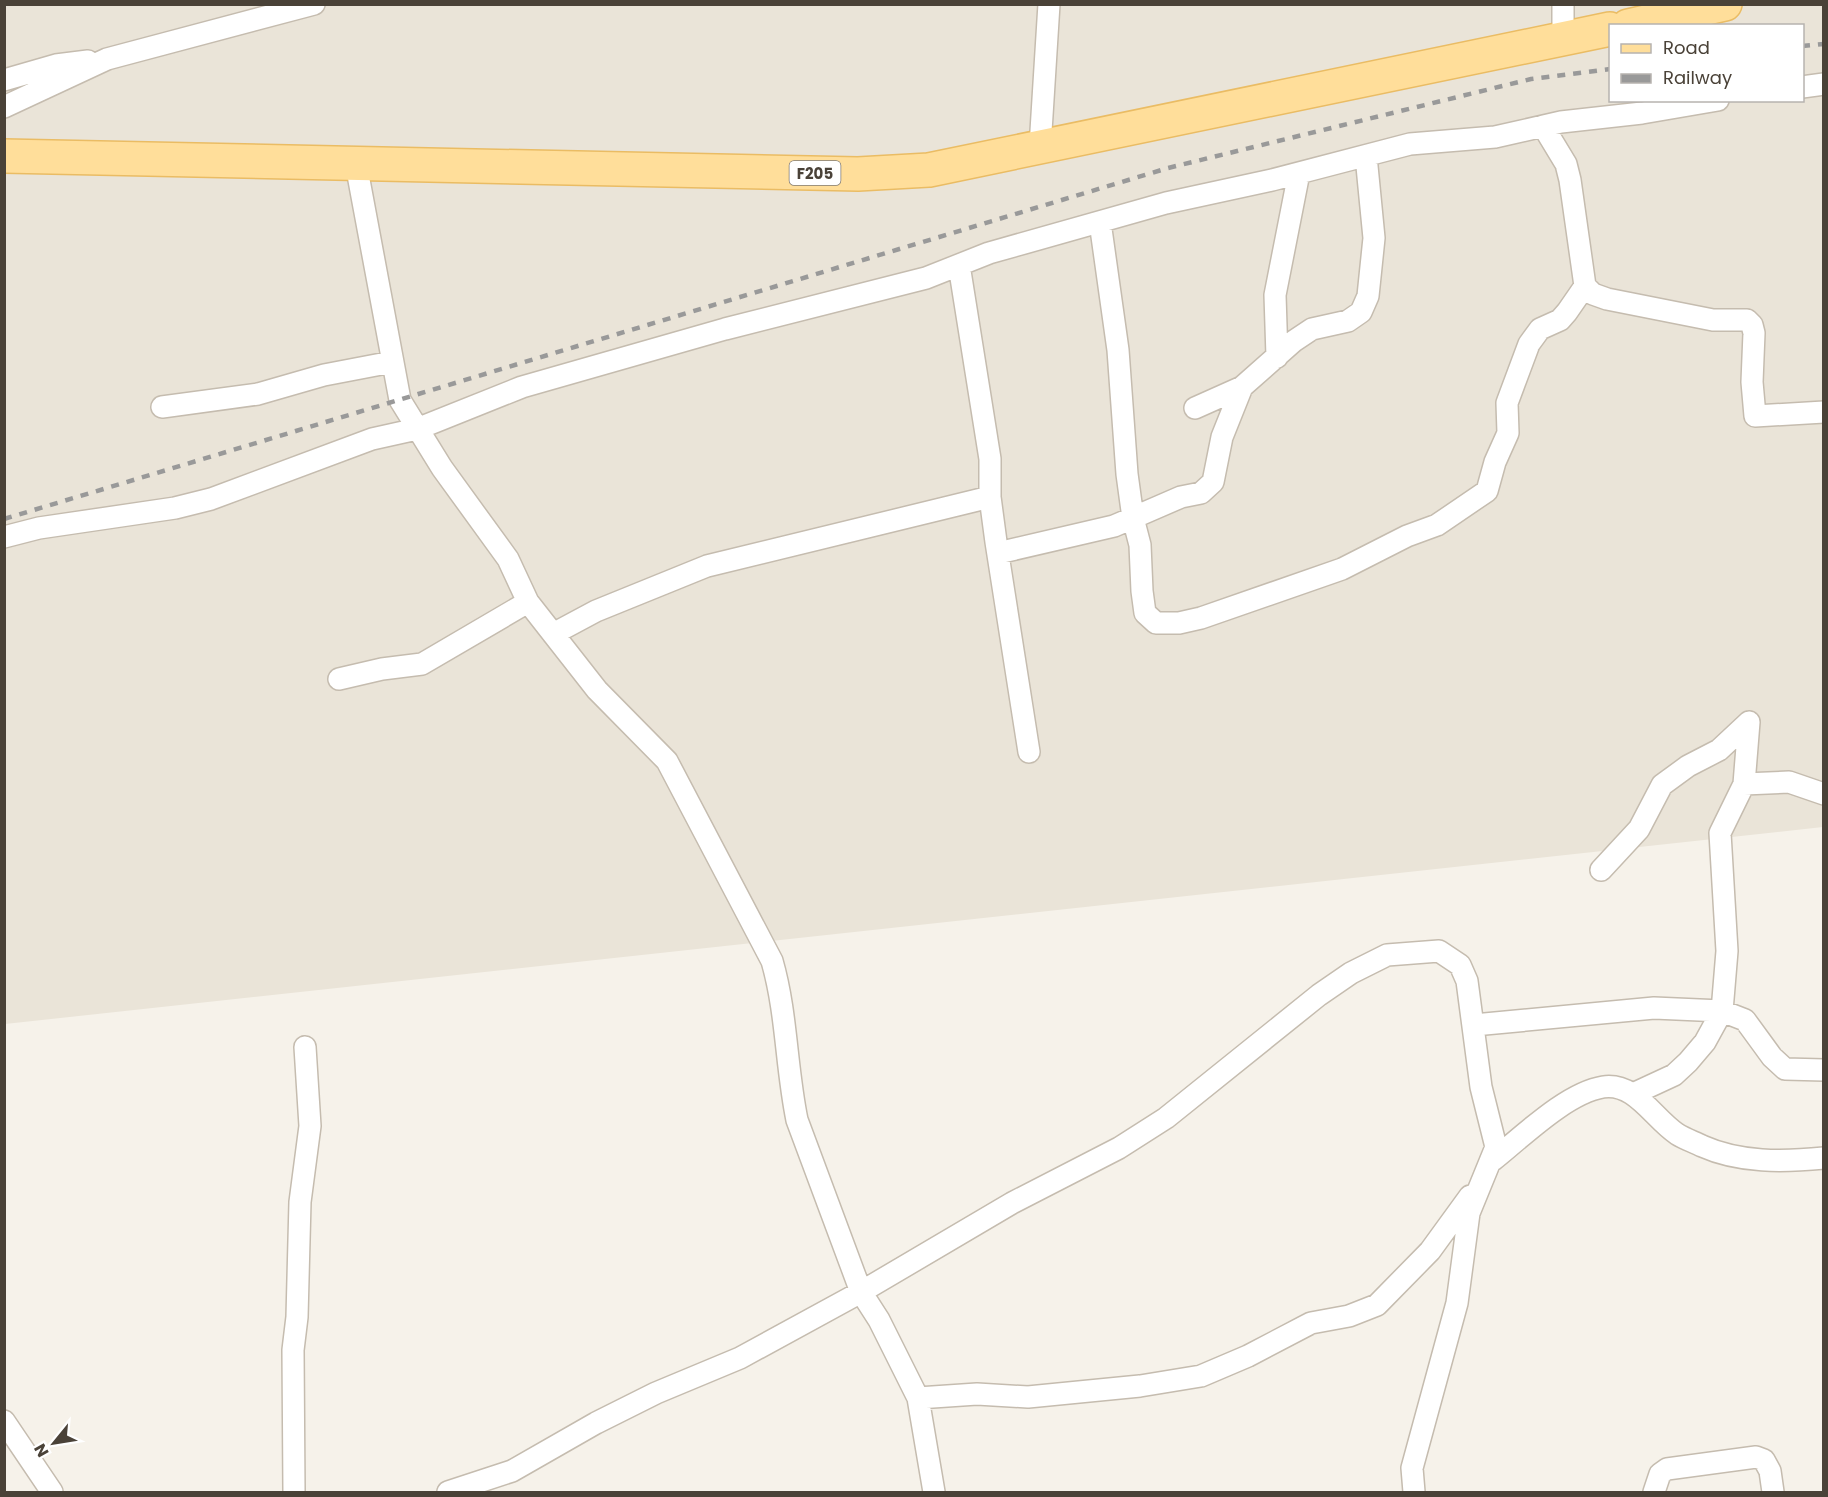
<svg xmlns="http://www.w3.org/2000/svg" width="1828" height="1497" font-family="Poppins,sans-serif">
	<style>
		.residential { fill: #eae4d8; fill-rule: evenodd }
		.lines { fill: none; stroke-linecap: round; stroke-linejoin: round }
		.minor-casing { stroke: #c5bcaf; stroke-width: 24 }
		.primary-casing { stroke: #eabc64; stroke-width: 36 }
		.minor { stroke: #fff; stroke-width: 21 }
		.primary { stroke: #ffde9a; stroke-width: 33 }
		.rail { stroke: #999; stroke-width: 4.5; stroke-dasharray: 8 8; stroke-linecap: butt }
		.labels { text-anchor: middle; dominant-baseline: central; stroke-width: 6; stroke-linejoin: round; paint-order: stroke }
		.shield { fill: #fff; stroke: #807b74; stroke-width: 1.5 }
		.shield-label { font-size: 15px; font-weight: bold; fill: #4a4238 }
	</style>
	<rect width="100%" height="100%" fill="#f6f2ea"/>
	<path class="residential" d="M4,5h1819v822l-1818,197zM1610,26h192v74h-192z"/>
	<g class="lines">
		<defs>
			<path id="minor" d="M1563,39v-35
				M4,80l52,-15 32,-4
				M1802,87l22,-3
				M4,107l103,-48 207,-55
				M1543,126l23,38 4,16 15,106 8,8 14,5 106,21h34l5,5 2,8 -2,49 3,34 69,-4
				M1040,147l9,-143
				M356,164l44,236 42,68 66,91 20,43 69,88 70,71 105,200c15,52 14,106 25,159l64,172 18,28 39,78 16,94
				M1100,222l18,128 9,124 6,44 7,27 2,46 3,22 11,10h23l22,-5 141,-49 65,-33 30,-11 50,-34 8,-29 13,-29 -1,-30 22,-59 11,-15 20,-9 7,-8 18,-26
				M959,265l31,194v38l6,45 33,210
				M1277,357l-2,-62 24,-122
				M162,407l96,-13 66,-19 68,-13
				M1195,408l47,-21
				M4,537l35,-9 136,-20 36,-9 161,-60 45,-10 105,-42 203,-58 201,-51 63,-25 177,-50 106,-23 138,-36 85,-7 66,-15 81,-9 76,-13
				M998,553l116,-27 67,-29 20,-4 12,-11 9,-45 20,-50 52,-46 18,-12 36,-8 13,-9 7,-16 6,-58 -8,-82
				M553,634l43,-23 111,-45 283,-69
				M339,679l43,-10 40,-5 106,-62
				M1744,784l45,-2 35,12
				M1601,870l38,-41 23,-44 26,-19 31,-16 30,-28
				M1474,1025l180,-17 68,3 23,9 27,37 13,12 39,1
				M1633,1094l41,-19 14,-13 17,-20 17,-31 5,-60 -7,-118 24,-49 5,-62
				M1493,1160c28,-22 73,-67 110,-73 32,-5 50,31 74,47 8,5 17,8 25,12 38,17 81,16 122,12
				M918,1398l59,-4 51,3 112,-11 61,-10 47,-20 63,-33 38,-7 28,-11 53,-54 40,-55
				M4,1421l48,71
				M294,1492l-1,-142 4,-33 3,-115 10,-76 -5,-79
				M448,1492l64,-21 84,-48 60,-30 84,-35 121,-66 151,-89 107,-55 47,-30 153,-123 32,-22 36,-18 52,-4 21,14 7,16 14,106 15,60 -27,66 -12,90 -45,165 2,24
				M1654,1492l6,-18 7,-5 89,-12 8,3 6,11 3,21"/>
			<path id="primary" d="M1628,26l97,-22
				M4,156l854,18 71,-4 681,-141"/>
		</defs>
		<use href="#minor" class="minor-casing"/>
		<use href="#primary" class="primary-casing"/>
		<use href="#minor" class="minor"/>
		<use href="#primary" class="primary"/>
		<path class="rail" d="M1802,46l22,-2
			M4,519l1164,-351 363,-89 79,-10"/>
	</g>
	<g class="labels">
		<rect class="shield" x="789.5" y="161" width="51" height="24" rx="4.5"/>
		<g class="shield-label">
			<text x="815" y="173">F205</text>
		</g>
	</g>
	<rect width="1828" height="1497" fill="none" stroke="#4a4238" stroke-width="12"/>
	<rect x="1609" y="24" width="195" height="78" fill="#ffffff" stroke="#b7b3af" stroke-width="1.5"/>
	<rect x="1621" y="44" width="30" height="9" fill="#ffde9a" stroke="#b7b3af" stroke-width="1.5"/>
	<text x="1663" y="54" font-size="18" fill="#4a4238">Road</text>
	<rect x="1621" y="74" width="30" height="9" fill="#999999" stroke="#b7b3af" stroke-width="1.5"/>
	<text x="1663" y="84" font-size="18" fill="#4a4238">Railway</text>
	<g transform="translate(54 1443) rotate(240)" stroke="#ffffff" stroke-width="4.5" paint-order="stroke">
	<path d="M0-4.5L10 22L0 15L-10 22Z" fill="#4a4238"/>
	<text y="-9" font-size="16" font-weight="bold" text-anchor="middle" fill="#4a4238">N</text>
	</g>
</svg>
